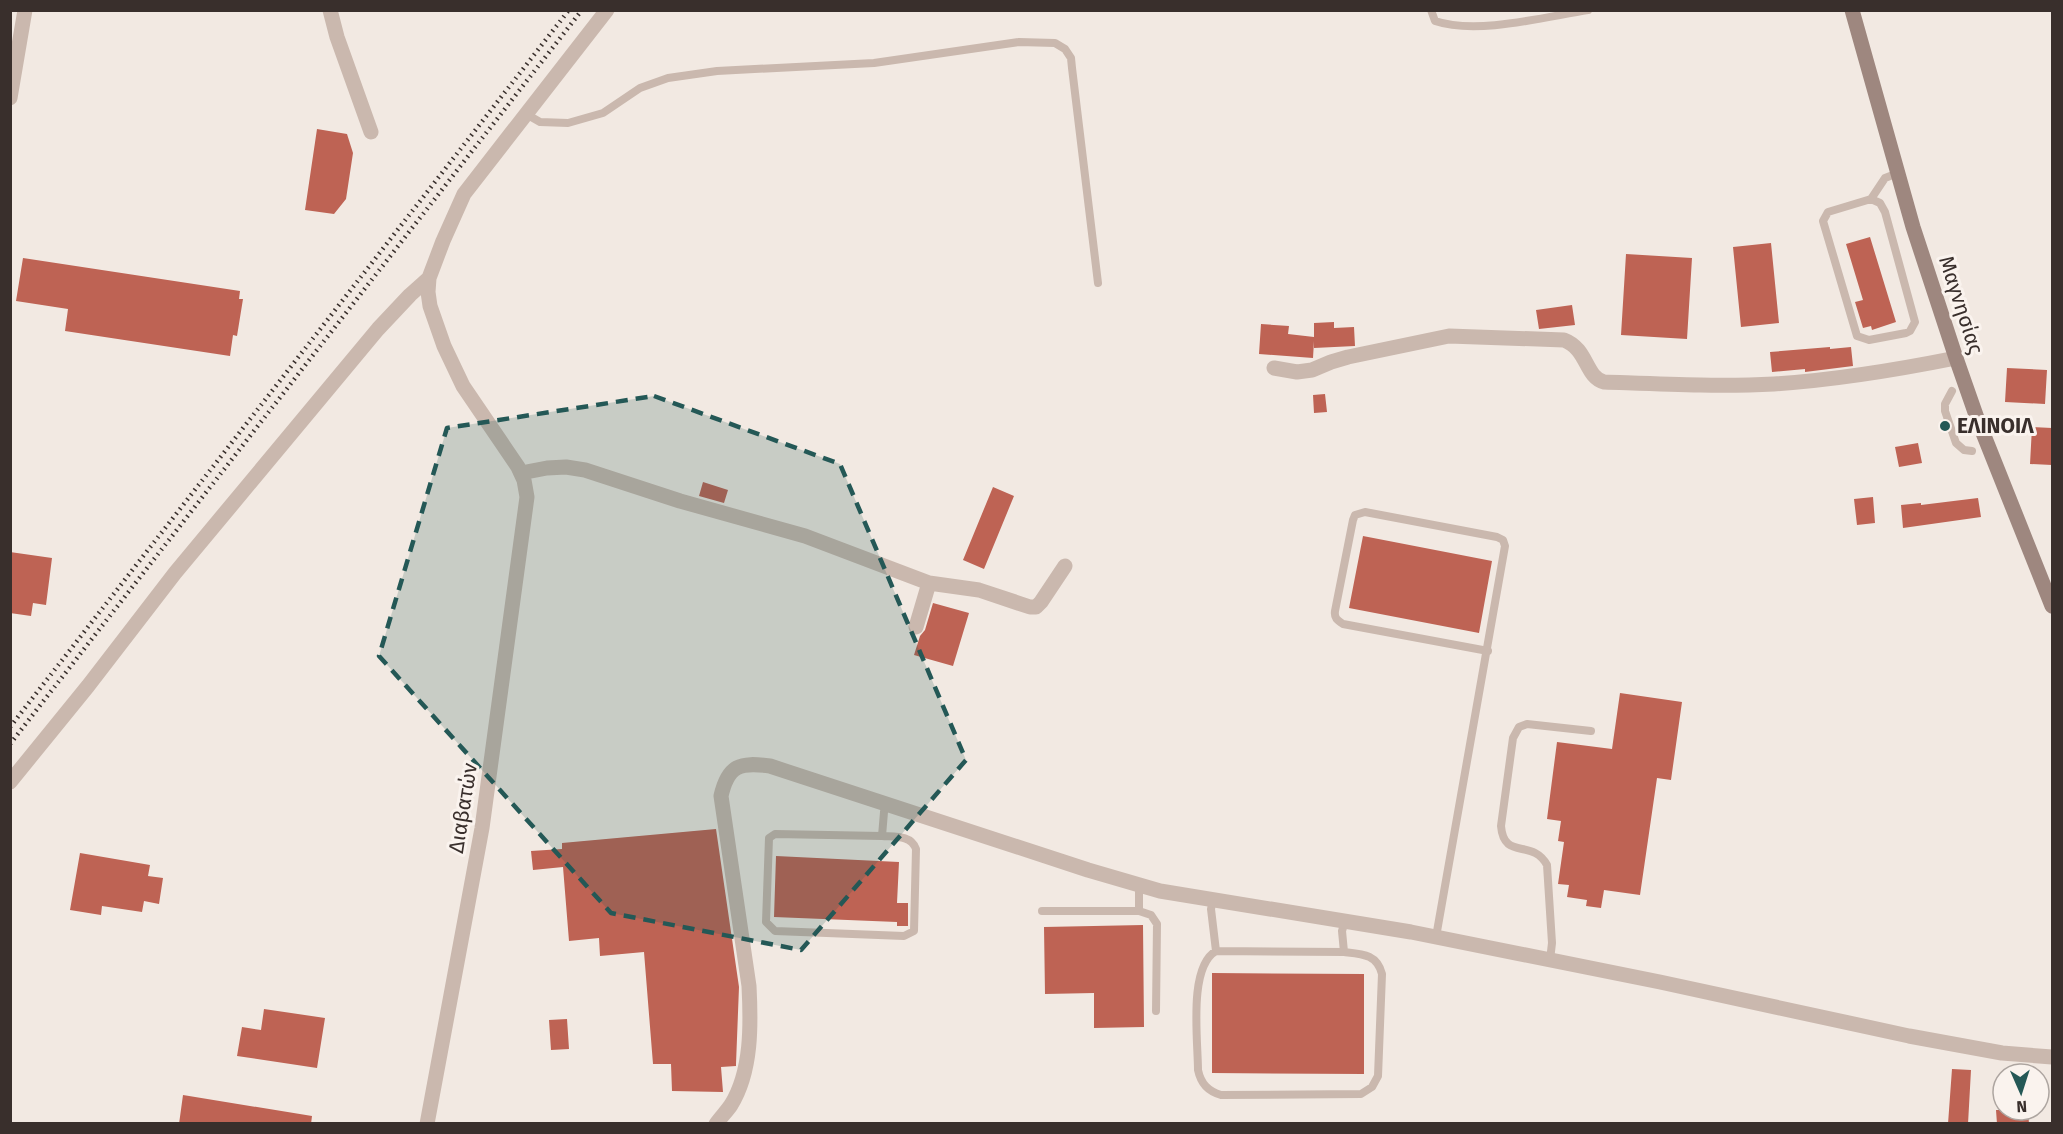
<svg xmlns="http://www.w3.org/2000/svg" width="2063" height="1134" font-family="'Fira Sans',sans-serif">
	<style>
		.building { fill: #be6354 }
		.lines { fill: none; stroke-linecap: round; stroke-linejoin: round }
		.lane { stroke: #cab8ae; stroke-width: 8 }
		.street { stroke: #cab8ae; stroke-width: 15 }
		.secondary { stroke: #9e877f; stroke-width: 15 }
		.rail { stroke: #392f2c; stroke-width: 4.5; stroke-dasharray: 1.5 4.5; stroke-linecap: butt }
		.marked { fill: #245856; fill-opacity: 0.2; stroke: #245856; stroke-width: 4.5; stroke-dasharray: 12 8; stroke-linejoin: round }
		.poi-dot { fill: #245856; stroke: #faf3ee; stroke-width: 2 }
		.labels { text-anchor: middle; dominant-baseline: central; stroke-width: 6; stroke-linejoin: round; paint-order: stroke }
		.street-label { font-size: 21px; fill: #392f2c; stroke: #faf3ee }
		.poi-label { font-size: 21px; font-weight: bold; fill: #392f2c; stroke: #faf3ee; text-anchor: start }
	</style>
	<rect width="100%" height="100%" fill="#f2e9e2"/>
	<path class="building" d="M317,129l30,5 6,19 -7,46 -12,15 -29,-4z
		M1870,237l26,85 -24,8 -1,-4 -8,2 -8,-26 8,-2 -17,-56z
		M1771,243l8,80 -38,4 -8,-80z
		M1626,254l66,4 -5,81 -66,-4z
		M23,258l217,33 -1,8h4l-6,37 -4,-1 -3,21 -165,-25 3,-22 -52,-8z
		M1572,305l3,20 -36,4 -3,-19z
		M1334,322v6l20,-1 1,19 -41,2v-7l-1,17 -54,-4 2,-30 28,2 -1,8 26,3v-14z
		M1830,347v2l21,-2 2,19 -48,6v-3l-33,3 -2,-20z
		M2007,368l40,2 -2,34 -40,-2z
		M1325,394l2,18 -13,1 -1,-18z
		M2032,427l20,1v37l-22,-1z
		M1918,443l4,20 -23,4 -4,-20z
		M703,482l25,8 -4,13 -25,-7z
		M993,487l21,9 -30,73 -21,-9z
		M1873,497l2,26 -18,2 -3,-26z
		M1978,498l3,19 -78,11 -2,-23 20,-2v2z
		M1363,536l129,25 -13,72 -130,-25z
		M10,552l42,6 -6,47 -13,-2 -2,13 -21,-3z
		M933,603l36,10 -16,53 -39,-11 6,-19 5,-6z
		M1620,693l62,9 -11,78 -14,-2 -17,117 -36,-5 -3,18 -15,-2 1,-6 -20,-3 2,-12 -11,-1 6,-42 -6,-1 3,-20 -14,-2 10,-77 55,7z
		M716,829l23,158 -3,77v2l-15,1 2,25 -51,-1 -1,-27h-18l-9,-112 -44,4 -1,-18 -30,3 -6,-74 -30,3 -2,-19 31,-2v-6z
		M80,853l70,12 -2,11 15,2 -4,26 -15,-3 -2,11 -40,-6 -1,9 -31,-5z
		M776,856l123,6 -2,41h11v23h-11v-4l-123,-5z
		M1143,925l1,102 -50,1v-35l-49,1 -1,-67z
		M1212,973l152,1v100l-152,-1z
		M264,1009l61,9 -8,50 -80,-12 5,-29 19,3z
		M567,1019l2,30 -18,1 -2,-30z
		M1952,1069l19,1 -3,54h-20z
		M183,1095l129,21 -1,8h-132z
		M1996,1110h32l1,14h-32z"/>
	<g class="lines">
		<path class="lane" d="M1431,10l4,11c42,14 109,-4 153,-11
			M526,114l14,8 28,1 35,-10 37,-25 28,-10 49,-7 157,-8 145,-21 36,1 10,6 6,9 1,10 26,215
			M1871,199l-43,13 -5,9 34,115 12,4 37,-7 4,-2 5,-9 -30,-110 -5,-9 -9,-4 14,-21 13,-5
			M1952,391l-7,13v7l11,32 8,7 8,1
			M882,836l-107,-2 -6,4 -3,84 9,9 129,5 10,-5 2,-82c-5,-14 -21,-12 -34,-13l2,-24 2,-8
			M1139,885v26l12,4 6,9 -1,87
			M1213,900l-2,9 5,42
			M1042,911h97
			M1436,937l69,-391 -2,-6 -6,-3 -132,-25 -10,3 -2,5 -18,91c-1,7 2,9 8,13l145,27
			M1344,952l-128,-1c-28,16 -18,90 -18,119 3,14 10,21 23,25l140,-1 11,-7 6,-11 4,-102c-5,-20 -20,-20 -38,-22l-2,-21 3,-10
			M1550,960l2,-17 -5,-78c-15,-27 -43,-4 -46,-39l12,-88 6,-11 8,-3 64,7"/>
		<path class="street" d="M330,10l7,27 34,95
			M10,98l15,-88
			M1274,368l23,4 15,-2 19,-8 17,-5 101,-21 115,4c24,9 21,37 40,42 56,2 114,5 170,2 61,-4 122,-14 182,-26
			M521,473l26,-5 19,-1 19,3 95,31 125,35 124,47 50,7 51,17h6l5,-5 24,-36
			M916,627l13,-44
			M10,782l78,-96 87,-113 203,-244 32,-34 19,-17
			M427,1124l55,-296 45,-331 -3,-17 -6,-13 -55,-81 -19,-40 -14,-40 -2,-14 1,-14 14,-37 21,-47 143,-184
			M716,1124c5,-7 11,-13 15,-19 21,-34 20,-81 18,-119l-28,-190c7,-31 19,-34 49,-30l318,104 72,21 251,41 249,50 249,54 93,17 50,4"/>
		<path class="secondary" d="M1852,10l61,217 43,131 21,60 75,188"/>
		<path class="rail" d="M10,727l559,-717
			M10,744l572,-734"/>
	</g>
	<path class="marked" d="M654,396l186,68 126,296 -165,190 -190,-37 -232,-257 68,-228z"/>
	<circle class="poi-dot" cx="1945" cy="426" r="6"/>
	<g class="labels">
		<g class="street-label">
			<text transform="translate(1961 305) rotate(72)">Μαγνησίας</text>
			<text transform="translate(463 808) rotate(-81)">Διαβατών</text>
		</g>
		<g class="poi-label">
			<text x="1957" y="426">ΕΛΙΝΟΙΛ</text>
		</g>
	</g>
	<rect width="2063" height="1134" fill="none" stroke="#392f2c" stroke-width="24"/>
	<g transform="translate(2021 1092) rotate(177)"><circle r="28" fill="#faf3ee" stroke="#ada5a0" stroke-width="1.5"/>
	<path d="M0-4.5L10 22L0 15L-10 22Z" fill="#245856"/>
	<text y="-9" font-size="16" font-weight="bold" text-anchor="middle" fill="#392f2c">N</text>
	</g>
</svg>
